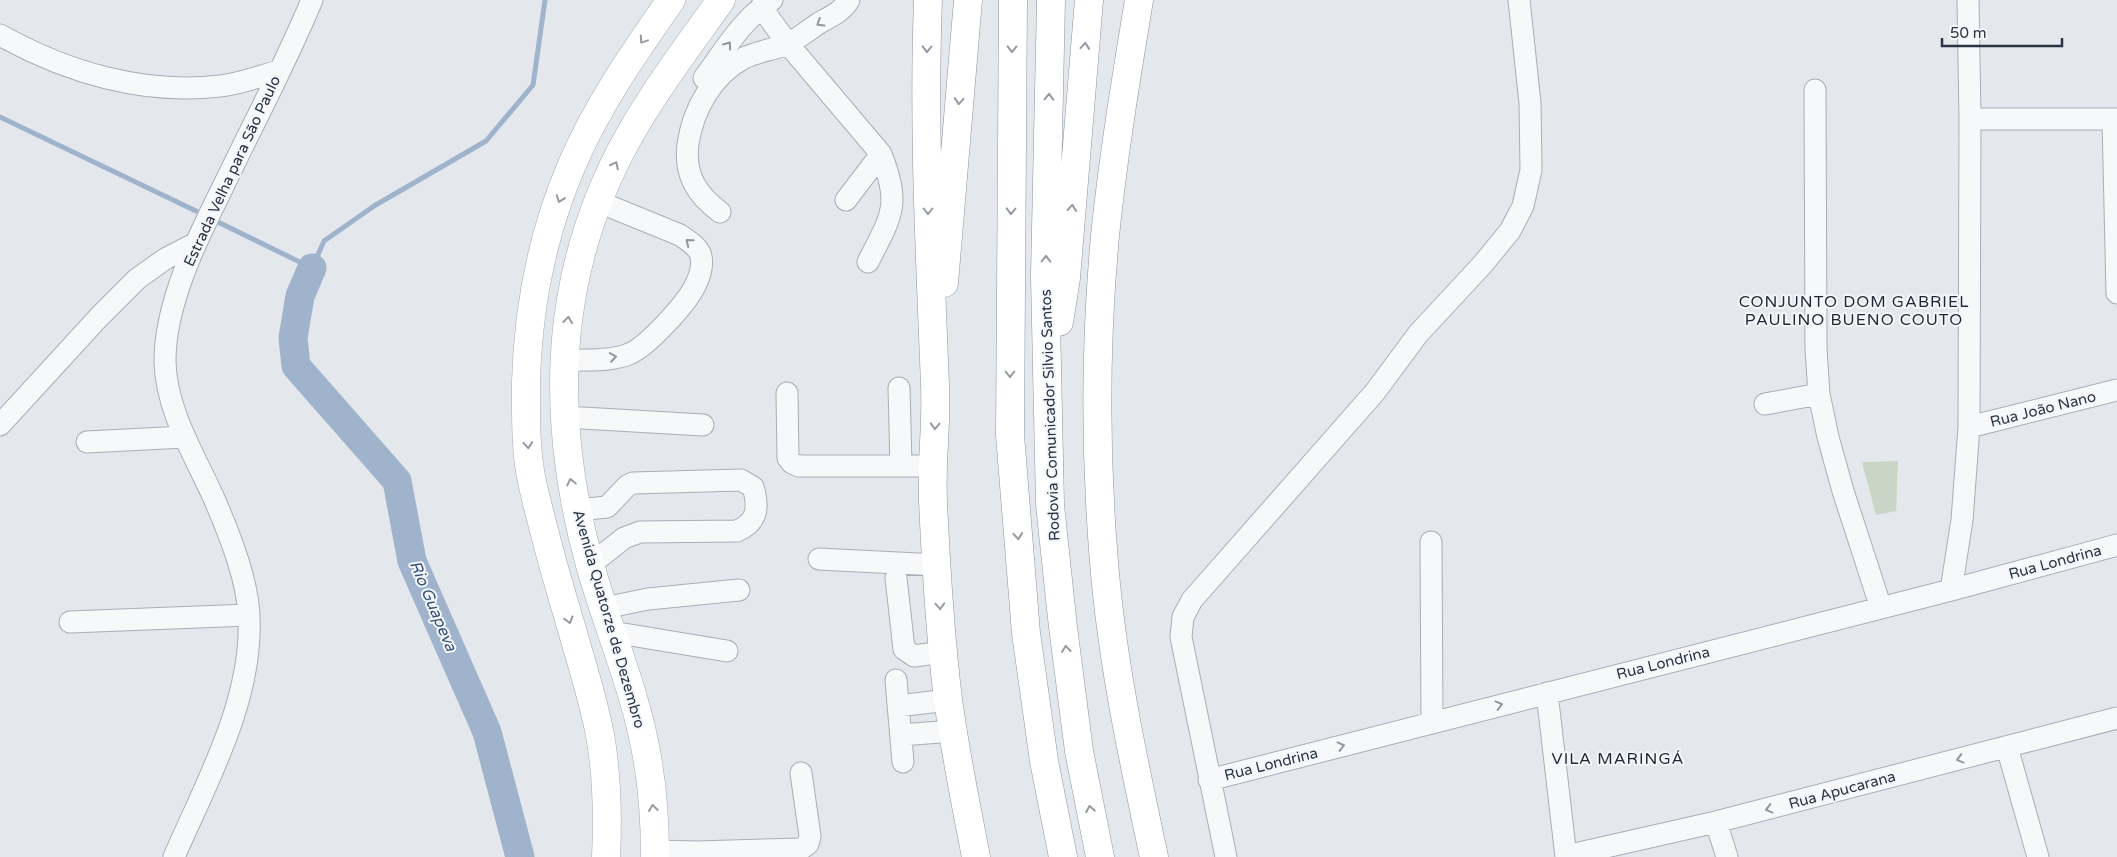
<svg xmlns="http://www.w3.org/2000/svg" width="2117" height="857" font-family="'Varela Round',sans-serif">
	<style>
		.green { fill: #c9d6c5 }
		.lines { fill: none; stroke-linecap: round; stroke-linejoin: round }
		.stream { stroke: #9fb4cc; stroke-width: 5 }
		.river { stroke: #9fb4cc; stroke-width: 29 }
		.minor-casing { stroke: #a9aeb7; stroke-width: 23 }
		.major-casing { stroke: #a3abb8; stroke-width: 29 }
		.highway-casing { stroke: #8b94a3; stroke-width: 29 }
		.minor { stroke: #f7f8fa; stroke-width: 21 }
		.major { stroke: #fff; stroke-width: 28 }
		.highway { stroke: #fff; stroke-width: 28 }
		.oneway { stroke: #9196a0 }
		.oneway2 { stroke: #959aa2 }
		.labels { text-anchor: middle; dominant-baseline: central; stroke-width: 4; stroke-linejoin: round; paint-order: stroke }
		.street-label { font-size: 15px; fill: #2b3445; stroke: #f4f6f9 }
		.neighbourhood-label { font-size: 16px; letter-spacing: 1px; fill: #1d2536; stroke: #f4f6f9 }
		.water-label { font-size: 16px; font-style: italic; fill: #34527a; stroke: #f4f6f9 }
	</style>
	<rect width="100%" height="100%" fill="#e4e7ec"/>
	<path class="green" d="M1898,461l-2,50 -20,4 -14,-53z"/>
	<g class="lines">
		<path class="stream" d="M0,117l196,94
			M220,223l92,45 12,-27 50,-35 112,-65 47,-56 12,-85"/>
		<path class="river" d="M312,268l-12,28 -7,42 3,28 101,115 15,80 75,171 33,125"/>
		<defs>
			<path id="minor" d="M761,7l27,37 93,110 -35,46
				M0,35c66,37 143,60 220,51 19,-2 40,-10 59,-15
				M704,78c20,-27 38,-59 68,-78
				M1815,90l1,259 3,45 9,43 15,54 38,117
				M1970,119h147
				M2113,119l4,174
				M720,212c-23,-17 -36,-37 -32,-68 5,-34 24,-69 56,-86 14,-7 29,-8 43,-14 11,-5 22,-14 32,-21 11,-6 24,-12 30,-23
				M868,262c24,-47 33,-57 13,-108
				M564,361c20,-2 46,1 65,-7 18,-7 57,-50 66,-68 5,-10 9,-22 5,-33 -4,-8 -13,-13 -20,-18l-81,-33
				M899,388l2,78
				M787,393l1,65 4,5 7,3h133
				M1765,404l54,-10
				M565,417l138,8
				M0,425l99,-108 38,-38 28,-20 31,-16
				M1969,427l148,-37
				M87,442l97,-5
				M577,510l30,-3 20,-21 6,-3 108,-3 12,7c6,20 5,35 -16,44l-97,1 -16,6 -34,27
				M1431,542l1,181
				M819,559l118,6
				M896,578l8,71 10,7 29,-4
				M1951,590l11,-70 7,-93 1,-308 -2,-119
				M604,608l44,-9 91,-9
				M70,622l179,-7
				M612,632l115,19
				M896,680l7,82
				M1547,693l19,164
				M898,706l50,-6
				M901,735l52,-4
				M2007,747l31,110
				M1209,780l742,-190 166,-45
				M1716,822l11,35
				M655,851l42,1 104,-3 7,-5 2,-8 -9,-63
				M1566,856l150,-34 401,-104
				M174,857c32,-74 79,-157 75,-240 -1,-36 -19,-81 -33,-114 -20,-46 -50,-91 -51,-142 0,-57 31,-120 56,-170 30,-63 64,-126 91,-191
				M1226,857l-45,-220 2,-20 9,-17 183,-208 43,-58 64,-69 28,-34 13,-25 8,-36 -1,-67 -11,-103"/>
			<path id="major" d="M606,857c2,-41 1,-82 -6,-122 -7,-37 -19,-73 -29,-109 -14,-46 -27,-93 -38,-140 -8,-33 -7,-70 -7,-104 2,-73 16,-147 45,-215 25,-60 63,-114 100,-167
				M655,857c0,-33 -2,-67 -8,-100 -11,-66 -39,-128 -57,-192 -41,-147 -37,-294 39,-429 27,-48 60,-91 92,-136"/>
			<path id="highway" d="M928,0c-5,128 2,256 7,385 2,39 -4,77 -2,116 3,66 7,133 15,198 7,53 18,106 28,158
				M1013,0l-3,435 16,198 18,128 19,96
				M1051,0l-6,276 5,229 13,122 16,124 21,106
				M1139,0c-13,79 -26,157 -34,236 -10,108 -10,218 -1,326 8,100 29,197 50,295
				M944,283l24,-283
				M1059,322l7,-44 23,-278"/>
		</defs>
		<use href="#minor" class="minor-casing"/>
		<use href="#major" class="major-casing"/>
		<use href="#highway" class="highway-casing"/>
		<use href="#minor" class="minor"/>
		<use href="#major" class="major"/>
		<use href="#highway" class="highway"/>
	</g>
	<defs><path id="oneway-chevron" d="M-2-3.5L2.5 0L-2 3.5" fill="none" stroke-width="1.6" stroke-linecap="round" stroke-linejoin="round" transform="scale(1.25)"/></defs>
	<g class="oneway">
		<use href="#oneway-chevron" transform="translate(820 23) rotate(148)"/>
		<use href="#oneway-chevron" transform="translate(728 45) rotate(-54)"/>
		<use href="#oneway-chevron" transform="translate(689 242) rotate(-141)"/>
		<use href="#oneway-chevron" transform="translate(613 357) rotate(-8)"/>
		<use href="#oneway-chevron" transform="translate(1499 705) rotate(-14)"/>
		<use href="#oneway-chevron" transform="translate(1341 746) rotate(-14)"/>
		<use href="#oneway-chevron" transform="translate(1960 759) rotate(165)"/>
		<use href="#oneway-chevron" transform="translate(1769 809) rotate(165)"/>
	</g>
	<g class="oneway2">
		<use href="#oneway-chevron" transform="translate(643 40) rotate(124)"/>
		<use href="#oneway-chevron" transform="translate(1085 46) rotate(-85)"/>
		<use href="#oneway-chevron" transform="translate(927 49) rotate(91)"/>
		<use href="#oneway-chevron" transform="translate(1012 49) rotate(91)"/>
		<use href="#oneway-chevron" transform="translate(1049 97) rotate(-89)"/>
		<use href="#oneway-chevron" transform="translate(959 101) rotate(95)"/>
		<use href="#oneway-chevron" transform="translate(615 165) rotate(-63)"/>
		<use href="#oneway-chevron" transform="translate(560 199) rotate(110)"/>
		<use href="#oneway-chevron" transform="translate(1072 208) rotate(-85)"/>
		<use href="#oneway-chevron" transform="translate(928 211) rotate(90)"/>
		<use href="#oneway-chevron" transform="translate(1011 211) rotate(91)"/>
		<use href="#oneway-chevron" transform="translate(1046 259) rotate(-89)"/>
		<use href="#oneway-chevron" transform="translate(568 320) rotate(-84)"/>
		<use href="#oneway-chevron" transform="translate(1010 374) rotate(90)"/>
		<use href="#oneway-chevron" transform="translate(935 426) rotate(92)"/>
		<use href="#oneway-chevron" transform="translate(528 445) rotate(85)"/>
		<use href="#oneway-chevron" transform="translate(571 482) rotate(-102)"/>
		<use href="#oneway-chevron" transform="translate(1018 536) rotate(85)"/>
		<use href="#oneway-chevron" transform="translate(940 606) rotate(86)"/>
		<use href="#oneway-chevron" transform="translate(569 620) rotate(74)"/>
		<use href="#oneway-chevron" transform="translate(1066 649) rotate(-97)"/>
		<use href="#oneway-chevron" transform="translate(653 808) rotate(-97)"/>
		<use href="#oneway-chevron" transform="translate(1090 809) rotate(-101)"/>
	</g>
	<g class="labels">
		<g class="street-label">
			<text transform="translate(232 171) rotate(-65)">Estrada Velha para São Paulo</text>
			<text transform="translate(2043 409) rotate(-14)">Rua João Nano</text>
			<text transform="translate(1050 415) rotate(-92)">Rodovia Comunicador Silvio Santos</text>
			<text transform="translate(2055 562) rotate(-15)">Rua Londrina</text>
			<text transform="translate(609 619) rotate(74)">Avenida Quatorze de Dezembro</text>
			<text transform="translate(1663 663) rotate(-14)">Rua Londrina</text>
			<text transform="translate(1271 764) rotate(-14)">Rua Londrina</text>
			<text transform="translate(1842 790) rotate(-15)">Rua Apucarana</text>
		</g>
		<g class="neighbourhood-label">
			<text x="1854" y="302">CONJUNTO DOM GABRIEL<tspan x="1854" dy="18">PAULINO BUENO COUTO</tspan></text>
			<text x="1618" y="759">VILA MARINGÁ</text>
		</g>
		<g class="water-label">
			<text transform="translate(433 606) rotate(67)">Rio Guapeva</text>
		</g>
	</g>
	<path d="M1942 38v8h120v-8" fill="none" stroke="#2b3445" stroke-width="2.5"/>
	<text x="1950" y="38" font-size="15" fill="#2b3445" stroke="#f4f6f9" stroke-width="4" paint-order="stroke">50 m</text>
</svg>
